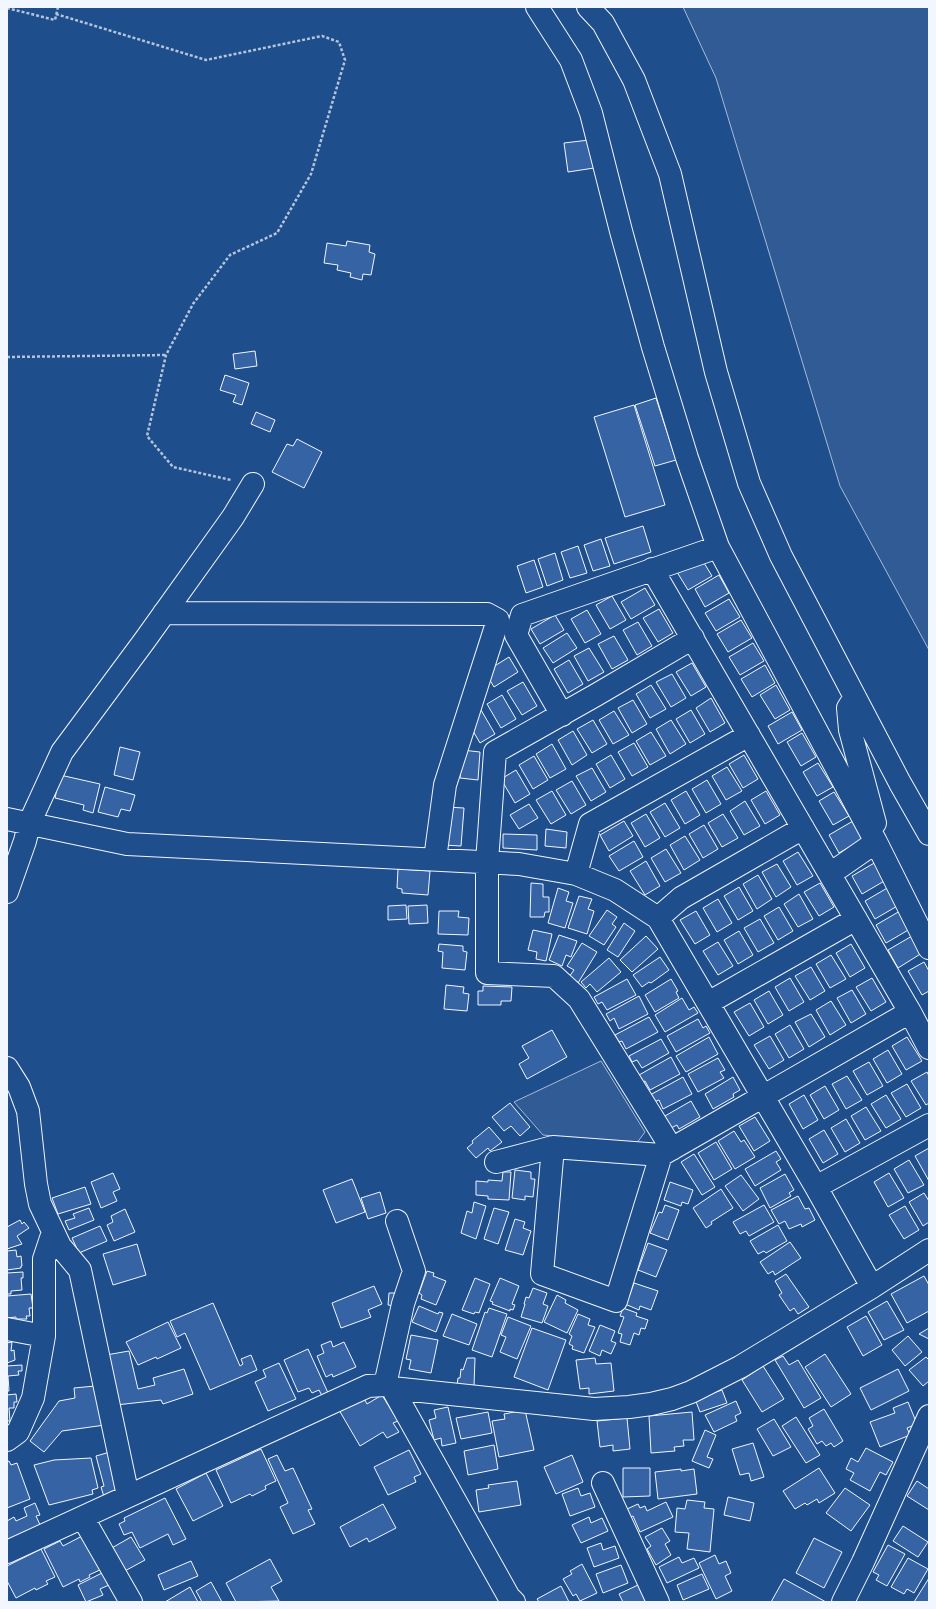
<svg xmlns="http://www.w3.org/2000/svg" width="936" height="1609" font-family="Quicksand,sans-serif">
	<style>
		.built { fill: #305b95; stroke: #a8bbd7 }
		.building { fill: #3563a3; stroke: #f2f6ff }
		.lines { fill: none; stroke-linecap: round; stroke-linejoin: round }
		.minor-casing { stroke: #f2f6ff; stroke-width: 24 }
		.path { stroke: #b3c4dc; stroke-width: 2.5; stroke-dasharray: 3 2; stroke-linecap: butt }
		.minor { stroke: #1f4e8c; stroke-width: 22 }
	</style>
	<rect width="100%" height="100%" fill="#1f4e8c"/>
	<path class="built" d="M683,7h246v643l-89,-164 -124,-408z
		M601,1061l44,71 -9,12 -93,-9 -29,-33z"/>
	<path class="building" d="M589,140l5,28 -26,4 -4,-29z
		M347,241l23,4 -1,7 6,2 -4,21 -8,-1 -1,6 -12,-3 1,-4 -14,-3 1,-5 -14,-2 3,-20 19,3z
		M255,351l2,15 -22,3 -2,-15z
		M225,375l24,8 -7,22 -9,-3 3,-7 -16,-5z
		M656,398l20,62 -21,6 -20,-61z
		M634,405l31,100 -40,12 -31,-100z
		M256,412l19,8 -5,12 -19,-8z
		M297,439l25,13 -18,36 -32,-16 15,-28 6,2z
		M643,526l8,26 -37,12 -9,-26z
		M601,539l9,27 -17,5 -9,-26z
		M578,546l9,27 -17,5 -9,-26z
		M555,553l8,27 -16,6 -9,-27z
		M701,558l11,18 -24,14 -11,-18z
		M534,560l9,27 -17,6 -9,-27z
		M719,575l10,18 -24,14 -10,-18z
		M645,588l10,17 -24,14 -10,-17z
		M612,596l14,24 -16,9 -14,-24z
		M729,599l11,18 -24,14 -11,-18z
		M659,609l14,24 -15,9 -15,-24z
		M587,610l14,24 -16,9 -14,-24z
		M555,615l9,15 -24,14 -9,-15z
		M741,620l11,18 -24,14 -11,-18z
		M638,622l14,24 -15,9 -14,-25z
		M567,633l10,15 -24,15 -10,-15z
		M614,636l14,24 -16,9 -14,-25z
		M753,643l11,18 -24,14 -11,-18z
		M589,648l15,24 -16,9 -14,-25z
		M509,657l9,15 -24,15 -9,-15z
		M569,660l14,24 -15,9 -14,-24z
		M692,663l14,24 -15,9 -15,-24z
		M765,665l10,18 -23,14 -11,-18z
		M672,674l14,24 -15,9 -15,-25z
		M523,682l14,24 -15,9 -15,-24z
		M651,685l15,24 -16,9 -14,-24z
		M776,685l14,25 -15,9 -15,-24z
		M502,695l14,24 -15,9 -14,-24z
		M711,698l14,25 -15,9 -14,-24z
		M633,700l14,24 -15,9 -14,-25z
		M481,710l14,24 -15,9 -14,-24z
		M691,710l14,24 -15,9 -14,-24z
		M614,711l15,24 -16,9 -14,-24z
		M792,712l10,18 -24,14 -10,-18z
		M593,720l14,24 -15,9 -15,-24z
		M671,720l15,24 -16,10 -14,-25z
		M573,731l14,24 -15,10 -14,-25z
		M651,732l15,24 -16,9 -14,-24z
		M802,733l14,24 -15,9 -14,-24z
		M634,743l14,24 -16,9 -14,-24z
		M552,744l14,25 -16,9 -14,-24z
		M120,747l20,5 -7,28 -19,-5z
		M462,750l18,2 -2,28 -18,-2z
		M611,755l14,24 -15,9 -14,-24z
		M744,755l14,24 -15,9 -14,-24z
		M534,756l14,24 -15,9 -14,-24z
		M818,763l15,24 -16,9 -14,-24z
		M727,767l15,24 -16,9 -14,-24z
		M592,768l14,24 -15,9 -15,-25z
		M516,770l14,24 -15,9 -14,-24z
		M60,775l40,9 -7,29 -10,-3 1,-5 -29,-7z
		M707,780l14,24 -15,9 -14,-24z
		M572,781l14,24 -15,9 -15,-24z
		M105,787l30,8 -5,16 -9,-2 -3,8 -20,-5z
		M552,791l14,24 -15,9 -15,-24z
		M686,791l14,24 -15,9 -14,-24z
		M766,791l14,24 -15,9 -14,-24z
		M834,792l15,24 -16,9 -14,-24z
		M745,801l15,25 -16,9 -14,-24z
		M665,803l15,25 -15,9 -15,-25z
		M529,804l9,14 -19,11 -9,-14z
		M447,807l17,1 -3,38 -18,-1z
		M646,814l14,24 -15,9 -14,-24z
		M723,814l15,24 -16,9 -14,-24z
		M624,821l9,15 -24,15 -9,-16z
		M853,821l10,18 -24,14 -10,-18z
		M704,825l14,24 -15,9 -14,-24z
		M546,829l21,3 -1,16 -21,-2z
		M503,834l34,1v15l-34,-2z
		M685,836l15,24 -16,10 -14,-25z
		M634,841l9,16 -24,14 -10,-15z
		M666,849l15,24 -16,9 -14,-24z
		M798,852l15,24 -16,9 -14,-24z
		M646,861l14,25 -15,9 -15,-24z
		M876,862l10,18 -24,14 -10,-18z
		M777,864l14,23 -15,10 -14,-25z
		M398,869l32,2 -2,24 -26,-2v-4l-5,-1z
		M758,875l14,24 -15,10 -14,-25z
		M531,883l12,1v13h6v15h-4l-1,5h-14z
		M820,883l14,24 -15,9 -15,-24z
		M739,887l14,24 -15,9 -14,-24z
		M889,887l10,18 -24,14 -10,-18z
		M558,888l11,4 -3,9 7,2 -8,25 -17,-5z
		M799,894l14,25 -15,8 -14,-23z
		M579,896l13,3 -4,10 6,2 -7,23 -19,-6z
		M718,899l14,24 -15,9 -14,-24z
		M406,905l1,14 -19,1v-14z
		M427,905l1,18 -19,1 -1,-18z
		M779,907l14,24 -15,9 -14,-24z
		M607,910l10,7 -5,7 4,3 -12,18 -15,-9z
		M439,911h20l-1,6 11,1 -1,17 -30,-1z
		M696,911l14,24 -15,9 -15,-24z
		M900,911l10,18 -24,14 -10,-18z
		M760,919l14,24 -16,9 -14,-24z
		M624,923l11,8 -17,26 -11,-7z
		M533,930l19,4 -6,27 -10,-2 1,-7 -9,-2z
		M739,931l14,24 -15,9 -14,-24z
		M559,935l18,6 -6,16 -5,-2 -4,11 -13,-6z
		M646,936l12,13 -26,23 -12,-12z
		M912,936l10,17 -24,15 -10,-18z
		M718,942l15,24 -15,9 -15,-24z
		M582,943l15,9 -19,31 -9,-6 5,-7 -7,-4z
		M439,944l24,2v5l4,1 -2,18 -23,-2 1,-16 -5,-1z
		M851,944l14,24 -15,9 -14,-24z
		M831,955l15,24 -16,9 -14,-24z
		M660,957l9,13 -18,13 -2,-1 -7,5 -9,-12z
		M609,958l12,14 -24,20 -7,-8 -4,4 -5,-6z
		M924,962l5,9v20l-7,4 -14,-24z
		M811,967l14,24 -15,9 -15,-24z
		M790,978l14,24 -15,9 -14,-24z
		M872,978l14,24 -15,9 -15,-24z
		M627,979l9,16 -29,15 -5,-8 -4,2 -4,-7z
		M671,979l7,12 -2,1 3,6 -24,14 -10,-17z
		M446,985l18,2 -1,6 6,1 -2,17 -23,-2z
		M483,986l29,1 -1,14h-10v4h-23v-14h5z
		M852,990l14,24 -15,9 -14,-25z
		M769,991l14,24 -15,9 -14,-24z
		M639,996l9,18 -29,15 -5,-11 -4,3 -4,-7z
		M682,998l7,12 5,-3 4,6 -33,19 -10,-17z
		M831,1001l15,24 -16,10 -14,-25z
		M750,1003l14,24 -15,9 -15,-24z
		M811,1014l14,23 -16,10 -14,-25z
		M649,1017l9,15 -32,17 -4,-8 -3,1 -4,-7z
		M698,1019l5,9 3,-2 4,7 -34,19 -9,-16z
		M790,1025l14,24 -15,9 -14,-24z
		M552,1030l15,27 -40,22 -8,-15 10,-6 -7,-12z
		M770,1036l14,24 -15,9 -15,-24z
		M709,1037l9,17 -32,18 -10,-16z
		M907,1037l15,24 -16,9 -14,-24z
		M661,1039l8,14 -27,15 -5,-8 -5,2 -3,-6z
		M888,1050l14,24 -15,9 -14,-24z
		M671,1057l9,17 -30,16 -5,-9 -2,1 -4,-7z
		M718,1058l7,12 -5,2 4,6 -26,14 -10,-18z
		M869,1062l14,24 -16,9 -14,-24z
		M927,1072l2,4v27l-3,2 -15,-24z
		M847,1076l15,24 -16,9 -14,-25z
		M683,1077l9,17 -29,15 -4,-9 -5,2 -4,-7z
		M733,1077l7,13 -7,4 1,3 -21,12 -8,-15z
		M907,1084l14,24 -15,9 -15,-24z
		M825,1086l14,24 -15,9 -14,-24z
		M804,1095l14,25 -15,9 -14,-25z
		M886,1095l15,24 -15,9 -15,-24z
		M691,1101l9,16 -21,12 -2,-4 -6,3 -6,-12z
		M510,1103l20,24 -10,9 -9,-10 -7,5 -12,-14z
		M866,1107l15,24 -16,9 -14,-24z
		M755,1117l15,24 -16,10 -15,-25z
		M846,1119l14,24 -15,9 -14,-24z
		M489,1127l13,15 -12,9 -2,-3 -12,10 -9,-10 6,-5 -1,-2z
		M824,1130l14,24 -15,9 -14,-24z
		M734,1131l7,11 3,-2 11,17 -20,12 -17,-28z
		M716,1142l16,27 -18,11 -16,-27z
		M929,1148v33l-14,-25z
		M776,1151l5,8 -5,3 5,8 -26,16 -10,-17z
		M694,1154l21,33 -13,8 -21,-33z
		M909,1160l15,25 -16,8 -14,-24z
		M515,1170l16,2v7h4l-2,18 -8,-1v4l-13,-2z
		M503,1172h8l-2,28 -21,-1v-3l-12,-1v-14l12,1v-2l14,1z
		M113,1173l7,16 -7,3 4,9 -16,7 -10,-26z
		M889,1173l15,25 -16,9 -14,-25z
		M785,1174l9,16 -5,3 2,3 -21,12 -10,-20z
		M741,1175l18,24 -16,12 -18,-25z
		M352,1179l13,33 -29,11 -13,-33z
		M670,1182l23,8 -5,14 -6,-2 -1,4 -17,-6z
		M85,1187l6,17 -33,10 -6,-16z
		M721,1189l12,19 -22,14 1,2 -6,4 -13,-20z
		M380,1192l6,21 -18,6 -7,-21z
		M924,1193l5,8v21l-6,4 -14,-24z
		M798,1196l7,13 4,-1 6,12 -13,7 -1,-3 -12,5 -4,-8 -6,3 -8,-14z
		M474,1202l12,4 -10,33 -15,-6 6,-22 5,2z
		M665,1205l14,5 -11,30 -18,-7 9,-21 3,1z
		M764,1205l10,17 -25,14 -3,-5 -6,3 -7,-12z
		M905,1206l14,24 -15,9 -15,-24z
		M89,1208l5,12 -25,10 -4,-9 10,-3 -2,-4z
		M494,1208l15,4 -11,32 -14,-5z
		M125,1209l10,23 -21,9 -7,-16 6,-3 -2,-6z
		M515,1219l10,3 -2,6 8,3 -8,24 -18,-5z
		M20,1220l2,4 2,-2 5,6 -12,8 5,8 -15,5v-22z
		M778,1225l9,16 -21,12 -2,-2 -6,3 -8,-13z
		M100,1226l7,15 -28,12 -7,-15z
		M790,1242l11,16 -26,17 -2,-4 -5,3 -8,-12z
		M648,1243l19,7 -11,27 -18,-7z
		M137,1244l9,31 -33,10 -10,-31z
		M16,1250l1,7 4,-1 1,10h-1v2l-14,2v-19z
		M427,1271l7,2 -1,3 13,5 -10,24 -15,-6 1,-4 -3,-2z
		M23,1272v6h-2l1,12 -11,1v3h-4v-21z
		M786,1274l23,33 -11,7 -4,-6 -4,3 -11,-16 3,-2 -7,-12z
		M924,1276l5,9v26l-22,12 -16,-29z
		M475,1278l15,6 -11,29 -4,-1 -1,2 -12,-4z
		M500,1278l19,8 -7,18 3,1 -2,5 -3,-1v2l-18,-7 1,-2 -3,-1z
		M634,1283l24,8 -7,19 -11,-4 -1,4 -14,-6 2,-8 2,1z
		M374,1286l8,18 -14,6 3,7 -30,11 -9,-25z
		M533,1288l14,5 -4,11 5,2 -6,17 -21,-6 4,-13h-1l2,-7 3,1z
		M389,1293h8l-2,13 -7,-1z
		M31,1294l2,14h-4l1,8h-4l1,3h-11v-2l-9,1v-22z
		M557,1295l9,5 -1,3 13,7 -11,23 -23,-11z
		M887,1301l17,29 -20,10 -16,-28z
		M213,1303l27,63 3,-2 -2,-5 10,-4 6,15 -47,20 -25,-57 -8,4 -7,-16z
		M419,1306l19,8 1,-2 4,1 -7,19 -24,-10z
		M489,1308l18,6 -15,43 -20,-7 13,-38 2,1z
		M623,1308l14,5 -1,3 12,4 -3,9 -4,-1 -2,7 -5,-2 -4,12 -10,-3 2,-8 -4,-1 6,-16 -4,-1z
		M452,1314l25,10 -8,21 -26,-9z
		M578,1314l12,5 -2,6 7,2 -11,26 -12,-4 1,-3 -4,-2 3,-8 -3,-2z
		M866,1316l16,29 -19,11 -16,-29z
		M508,1317l23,9 -14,33 -17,-7 6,-15 -5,-2z
		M168,1322l13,26 -24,11 -1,-2 -18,8 -12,-23z
		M600,1325l15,6 -4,10 5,2 -5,11 -9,-4 -2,6 -11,-5z
		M532,1328l34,12 -18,50 -34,-13z
		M929,1328v11l-10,-5z
		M411,1335l27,5 -7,33 -22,-4 2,-9 -5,-1z
		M908,1336l14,16 -17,14 -13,-16z
		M331,1341l2,6 11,-5 12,25 -23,10 -1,-3 -6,3 -9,-21 7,-3 -3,-8z
		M12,1342l-1,9 3,-1 1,10 -8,3v-20z
		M308,1349l21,46 -6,3 -4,-8 -7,3 -3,-5 -11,4 -14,-32z
		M129,1351l9,38 17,-4 -2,-7 31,-9 9,25 -30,10 -2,-4 -45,5 -10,-50z
		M825,1354l26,40 -20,13 -26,-40z
		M783,1356l6,9 9,-5 23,38 -17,10 -29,-48z
		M926,1357l3,3v21l-6,5 -14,-16z
		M467,1358h8l-1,28 -17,-1 1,-7h2l1,-9 2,1z
		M595,1358l1,6 15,-1 3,28 -25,3v-6l-9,1 -4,-29z
		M279,1363l17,36 -28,12 -13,-29 11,-5 -3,-7z
		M22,1365v6h-4l1,4 -11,1 1,15h-2v-25z
		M763,1366l21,33 -22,13 -20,-32z
		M898,1369l11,22 -38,19 -11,-22z
		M95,1386l10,39 -43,6 -18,21 -14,-11 29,-40 16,-3 -1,-10z
		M722,1390l5,13 -27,9 -5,-13z
		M16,1394l1,8h-3v6h-5l1,13h-3v-26z
		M382,1395l16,26 -5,2 6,9 -12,6 -4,-6 -23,14 -21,-36 24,-14 4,8z
		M736,1401l5,12 -6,3 2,5 -23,11 -9,-17z
		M908,1402l9,22 -10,4 3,7 -30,12 -10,-25 25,-9 -2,-5z
		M448,1407l8,36 -14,3 -1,-8 -7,2 -5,-20 7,-2 -2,-8z
		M824,1409l19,32 -9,6 -3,-4 -5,3 -4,-5 -5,3 -9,-15 5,-3 -4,-8z
		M525,1410l9,40 -35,7 -7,-36 13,-2 -1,-5z
		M488,1412l4,21 -31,6 -5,-21z
		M692,1412l2,28h-11l1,6 -10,1 1,4 -24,2 -2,-37z
		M796,1417l24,38 -14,8 -24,-37z
		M627,1418l3,31 -17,2v-6l-13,2 -3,-26z
		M774,1419l17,28 -18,9 -16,-27z
		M705,1430l11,5 -9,22 6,2 -4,9 -17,-7z
		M753,1443l11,34 -13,4 -2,-8 -9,2 -8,-26z
		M494,1445l4,24 -30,6 -4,-24z
		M866,1448l27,14 -7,13 -6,-3 -10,19 -20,-11 4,-7 -8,-4 5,-11 7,4z
		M261,1449l15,32 -11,5 1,3 -14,7 -2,-2 -19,9 -15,-33z
		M409,1450l12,24 -7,3 2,5 -28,13 -14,-28z
		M110,1452l11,41 -17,4 -3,-10 3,-1 -8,-30z
		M277,1455l8,16 8,-3 19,41 -4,1 7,14 -22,10 -13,-27 8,-4 -20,-44z
		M572,1455l11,27 -27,12 -12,-27z
		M91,1458l7,30 -6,2 1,4 -44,11 -15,-40 20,-5z
		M9,1461l2,4 6,-2 13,36 -23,9v-46z
		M623,1468h27v28l-27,1z
		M819,1468l16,25 -16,10 -2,-4 -10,6 -2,-2 -10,6 -12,-18z
		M681,1469v2l13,-2 3,25 -39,5 -3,-27z
		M206,1473l17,33 -30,15 -17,-32z
		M517,1481l4,24 -42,7 -3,-22 13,-2 -1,-3z
		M917,1481l12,8v21l-22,-14z
		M578,1488l3,8 9,-3 5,14 -25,9 -8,-22z
		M845,1488l25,17 -19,26 -25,-18z
		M728,1497l26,6 -4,18 -26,-6z
		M165,1498l21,41 -13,6 -5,-11 -28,14 -8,-16 -8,3 -5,-11 6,-3 -1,-3z
		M687,1500l18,2 -1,6 10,1 -4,43 -23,-3 2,-16 -14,-1 2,-24 8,1z
		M666,1502l7,15 -33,15 -7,-16 -3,1 -3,-8 11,-5 2,4 5,-2 2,5z
		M35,1503l5,12 -4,1 5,11 -34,15v-21l7,-4 2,4 11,-5 -3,-8z
		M383,1504l13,24 -27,14 -2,-4 -17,9 -10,-20z
		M589,1517l2,6 11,-5 6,13 -27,12 -9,-18z
		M903,1526l25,16 -10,15 -25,-16z
		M662,1528l8,13 -5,3 6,11 -15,10 -9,-16 4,-3 -6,-9z
		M86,1534l18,34 -15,7 1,2 -10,5 -1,-3 -16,8 -19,-38 16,-8 3,5z
		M131,1537l14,23 -22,12 -13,-23z
		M814,1538l28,14 -18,36 -28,-15z
		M601,1543l2,7 12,-4 4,12 -25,9 -7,-19z
		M888,1545l17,9 -18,32 -11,-6 3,-5 -6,-3z
		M41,1549l14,28 -9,4 2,3 -12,6 -1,-2 -19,10 -9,-17v-15z
		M715,1555l4,9 7,-3 5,12 -6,3 7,15 -16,8 -17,-36z
		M679,1557l3,6 12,-5 5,10 -32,15 -8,-16z
		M908,1558l20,11 -14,24 -7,-4 -3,5 -13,-7z
		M270,1559l12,22 -11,6 8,14 -43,1 -10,-19z
		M191,1561l7,15 -34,14 -6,-15z
		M582,1564l15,29 -17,8 -4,-7 -3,2 -10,-17 9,-5 -2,-3z
		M621,1565l7,18 -25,10 -7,-19z
		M102,1573l7,12 -9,4 3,6 -17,7 -8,-17z
		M702,1574l7,15 -26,11 -6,-15z
		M929,1578v24h-15z
		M784,1579l42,23h-55z
		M211,1582l11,20h-20l-6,-11z
		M638,1585l8,17h-23l-4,-8z
		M561,1586l8,16h-30l-2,-3z
		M190,1587l8,15h-33z"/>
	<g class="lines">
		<defs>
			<path id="minor" d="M537,7l34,53 20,53 30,118 32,116 34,111 31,89 158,295 53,106
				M588,7l15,16 31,57 36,94 46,198 33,111 32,73 119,227 29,51
				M652,569l258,443 19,36
				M164,613l323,1 11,6 -53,165 -10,74
				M855,697l-7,11 2,22 25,93
				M562,715l-46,-80 6,-20 196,-68
				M7,819l120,25 392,20 57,10 39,16 43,28 158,269 56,100
				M576,874l14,-50 159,-89
				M830,874l46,-32
				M7,892l18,-51 4,-17 33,-72 83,-112 88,-123 20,-33
				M658,918l23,-20 122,-70
				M708,1003l148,-84
				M7,1068l12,19 9,24 8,73 4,20 20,42 20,24 48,226
				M553,1147l108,8
				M672,1149l-93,-150 -25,-23 -67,-3v-111l8,-110 101,-57 97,-57
				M496,1162l57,-15 -11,127 74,27 45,-146 249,-143
				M816,1187l113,-62
				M7,1329l37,7
				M385,1385l18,-81 11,-33 -17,-50
				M392,1388l117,209 5,5
				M7,1440l11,-8 15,-34 11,-62v-77l9,-27
				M603,1483l55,119
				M83,1518l48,84
				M7,1552l361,-166 17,-1 7,3 202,21 35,-2 22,-3 21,-5 19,-7 49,-25 132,-80 57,-37
				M843,1602l20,-40 66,-146"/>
		</defs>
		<use href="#minor" class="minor-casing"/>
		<path class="path" d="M7,8l48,12 3,-13
			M56,14l150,46 116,-24 17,6 6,18 -34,114 -34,59 -47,22 -37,49 -27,51 -19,81 26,31 58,13
			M7,357l159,-2"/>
		<use href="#minor" class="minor"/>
	</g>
	<rect width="936" height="1609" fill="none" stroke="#f2f6ff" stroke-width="16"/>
</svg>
